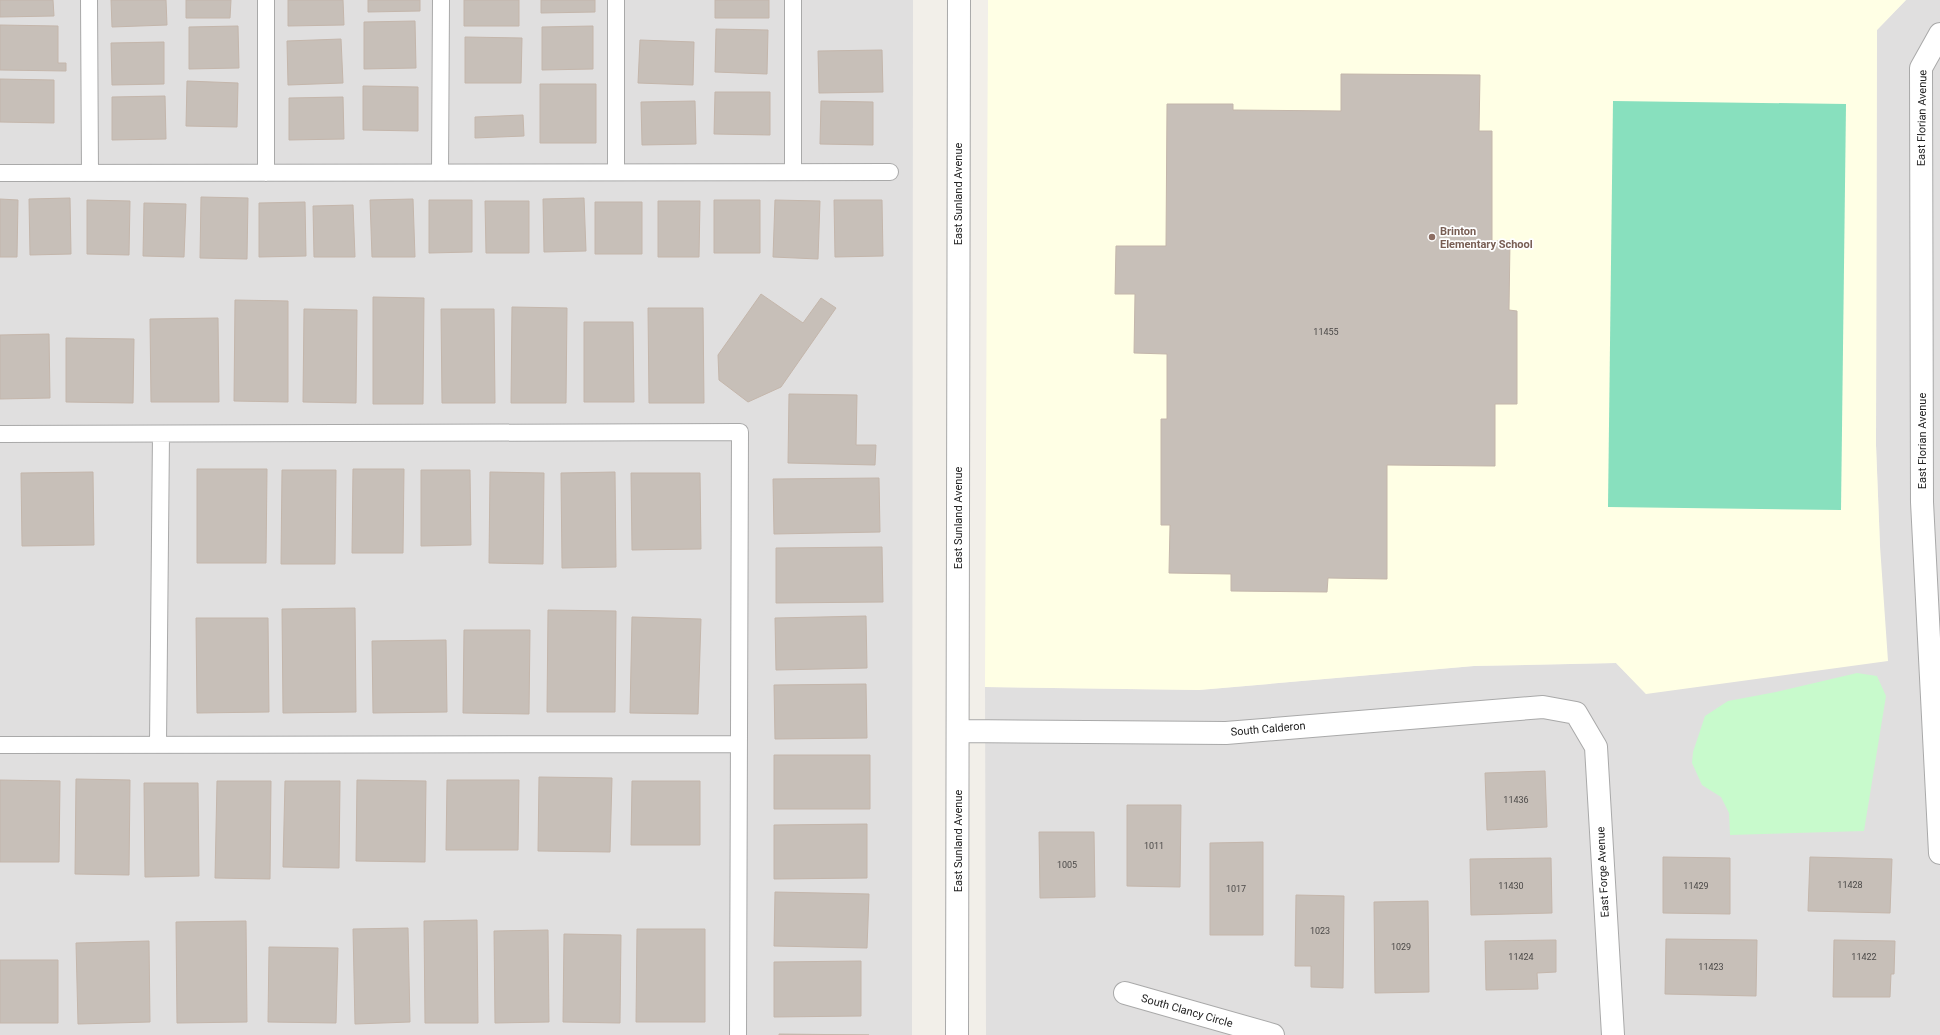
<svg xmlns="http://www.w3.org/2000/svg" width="1940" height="1035" font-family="Roboto,sans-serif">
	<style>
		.residential { fill: #e0dfdf }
		.education { fill: #ffffe5 }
		.park { fill: #c8facc }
		.pitch { fill: #88e0be }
		.building { fill: #c7bfb8; stroke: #c4b6ab }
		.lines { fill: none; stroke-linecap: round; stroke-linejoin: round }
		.service-casing { stroke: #a9a9a9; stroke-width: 18 }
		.minor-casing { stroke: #a9a9a9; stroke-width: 24 }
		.service { stroke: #fff; stroke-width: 16 }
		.minor { stroke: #fff; stroke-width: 22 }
		.education-dot { fill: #8d6e63; stroke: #fff; stroke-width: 1.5 }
		.labels { text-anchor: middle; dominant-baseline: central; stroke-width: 3.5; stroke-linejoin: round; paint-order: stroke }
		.number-label { font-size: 9px; fill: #4b4948 }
		.street-label { font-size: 11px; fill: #222; stroke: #fff }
		.education-label { font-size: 11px; font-weight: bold; fill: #785e54; stroke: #fff; text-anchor: start }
	</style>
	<rect width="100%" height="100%" fill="#f2efe9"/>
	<path class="residential" d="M0,0h913l-1,1035h-912z
		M1906,0h34v1035h-954l-1,-348 214,3 275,-24 142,-3 30,31 234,-148 -4,-101 1,-415z"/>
	<path class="education" d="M988,0h918l-29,30 -1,415 4,101 8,115 -242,33 -30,-31 -142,3 -275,24 -214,-3z"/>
	<path class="park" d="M1857,673l20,3 9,20 -22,135 -134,4 -1,-22 -8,-16 -19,-12 -10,-22 1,-11 12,-36 23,-15 48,-9z"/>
	<path class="pitch" d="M1613,101l233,3 -5,406 -233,-3z"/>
	<path class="building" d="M0,0h53l1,16 -54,1z
		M111,0h55l1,25 -55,2z
		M186,0h45l-1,18h-44z
		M288,0h55l1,25 -56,1z
		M368,0h52v11l-52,1z
		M464,0h55v26h-55z
		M541,0h54v12l-54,1z
		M715,0h54v18h-54z
		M415,21l1,47 -52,1v-47z
		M0,25l58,1v37h8v8l-66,-1z
		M238,26l1,42 -50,1v-42z
		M593,26v43l-51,1v-43z
		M716,29l52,1 -1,44 -52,-2z
		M465,37l57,1 -1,45h-56z
		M341,39l2,44 -55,2 -1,-44z
		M640,40l54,2 -1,43 -55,-2z
		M164,42v42l-52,1 -1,-42z
		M882,50l1,42 -64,1 -1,-42z
		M1341,74l139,1 -1,56h13v110h18l-1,69 8,1v93h-22v62l-108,-1v114l-59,-1 -1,14 -96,-1v-17l-62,-1 1,-48h-9v-106h6v-65l-33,-1 1,-59h-20l1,-48h50l1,-142h66v6l108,1z
		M0,79l54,1v43l-54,-1z
		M187,81l51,2 -1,44 -51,-1z
		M540,84h56v59h-56z
		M363,86l55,1v44l-55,-1z
		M715,92h55v43l-56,-1z
		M165,96l1,43 -54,1v-43z
		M343,97l1,42 -55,1v-42z
		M695,101l1,43 -54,1 -1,-43z
		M821,101l52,1v43l-53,-1z
		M523,115l1,21 -49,2v-21z
		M201,197l47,1 -1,61 -47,-1z
		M70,198l1,56 -41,1 -1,-56z
		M584,198l2,53 -42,1 -1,-53z
		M0,199l18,1 -1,57h-17z
		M413,199l2,58h-43l-2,-57z
		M87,200l43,1 -1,54 -42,-1z
		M429,200h43v52l-43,1z
		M714,200h46v53h-46z
		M775,200l45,1 -2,58 -45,-2z
		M834,200h48l1,56 -48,1z
		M485,201h44v52h-43z
		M658,201h42l-1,56h-41z
		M305,202l1,54 -47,1v-54z
		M595,202h47v52h-47z
		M144,203l42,1 -2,53 -41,-1z
		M353,205l2,52h-41l-1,-51z
		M761,294l42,29 18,-25 15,10 -55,79 -33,15 -29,-22 -1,-25z
		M373,297l51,1 -1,106h-50z
		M235,300l53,1v101l-54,-1z
		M512,307l55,1 -1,95h-55z
		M648,308h55l1,95h-55z
		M304,309l53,1 -1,93 -53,-1z
		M441,309h53l1,94h-53z
		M218,318l1,84h-68l-1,-83z
		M584,322h49l1,80h-50z
		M49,334l1,64 -50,1v-64z
		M66,338l68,1 -1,64 -67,-1z
		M789,394l68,1 -1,50h20l-1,20 -87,-2z
		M197,469h70l-1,94h-69z
		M353,469h51l-1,84h-51z
		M282,470h54l-1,94h-54z
		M421,470h49l1,75 -50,1z
		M93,472l1,73 -72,1 -1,-73z
		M490,472l54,1 -1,91 -54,-1z
		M615,472l1,95 -54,1 -1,-95z
		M631,473h69l1,76 -69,1z
		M879,478l1,54 -106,2 -1,-55z
		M882,547l1,55 -107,1v-55z
		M355,608l1,104 -73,1 -1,-104z
		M548,610l68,1 -1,101h-68z
		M866,616l1,52 -91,2 -1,-52z
		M632,617l69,2 -3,95 -68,-1z
		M196,618h72l1,94 -72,1z
		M464,630h66l-1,84 -66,-1z
		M446,640l1,72 -74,1 -1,-72z
		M866,684l1,54 -92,1 -1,-54z
		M774,755h96v54h-96z
		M1545,771l2,56 -60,3 -2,-57z
		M539,777l73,1 -2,74 -72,-1z
		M76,779l54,1 -1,95 -54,-1z
		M0,780l60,1 -1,81h-59z
		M357,780l69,1 -1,81 -69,-1z
		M447,780h72l-1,70h-72z
		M217,781h54l-1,98 -55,-1z
		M285,781h55l-1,87 -56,-1z
		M632,781h68v64h-69z
		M144,783h54l1,93 -54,1z
		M1127,805h54l-1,82 -53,-1z
		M867,824v54l-93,1v-54z
		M1039,832h55l1,65 -55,1z
		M1263,842v93h-53v-92z
		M1663,857l67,1v56l-67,-1z
		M1810,857l82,2 -2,54 -82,-2z
		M1551,858l1,55 -81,2 -1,-56z
		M775,892l94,2 -2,54 -93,-2z
		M1296,895l48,1 -1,92 -32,-1v-21h-16z
		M1428,901l1,91 -54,1 -1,-91z
		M477,920l1,103h-53l-1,-102z
		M246,921l1,101 -70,1 -1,-101z
		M408,928l2,94 -55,2 -2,-95z
		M637,929h68v93h-69z
		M548,930l1,92 -54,1 -1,-92z
		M564,934l57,1 -1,88 -57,-1z
		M1666,939l91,1 -1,56 -91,-2z
		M1556,940v32l-19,1 1,16 -52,1 -1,-49z
		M1834,940l61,1 -1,33h-3l-1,23h-57z
		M149,941l1,81 -72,2 -2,-81z
		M269,947l69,1 -2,75 -68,-1z
		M0,960h58v63h-58z
		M861,961v55l-87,1v-55z
		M779,1034l90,1h-90z"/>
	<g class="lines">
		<defs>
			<path id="service" d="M89,0l1,173
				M266,0v173
				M793,0v172
				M440,172l1,-172
				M616,172v-172
				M0,173l890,-1
				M0,434l740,-2 -2,603
				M158,744l3,-310
				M0,745l739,-1"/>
			<path id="minor" d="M1940,34l-19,34 1,434 18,351
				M958,731l268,2 317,-26 33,6 20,34 17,288
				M1125,993l148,42
				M957,1035l2,-1035"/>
		</defs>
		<use href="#service" class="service-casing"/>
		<use href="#minor" class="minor-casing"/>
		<use href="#service" class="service"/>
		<use href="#minor" class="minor"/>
	</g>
	<circle class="education-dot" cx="1432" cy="237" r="4"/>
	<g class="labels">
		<g class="number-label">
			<text x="1326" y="332">11455</text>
			<text x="1516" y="800">11436</text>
			<text x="1154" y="846">1011</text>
			<text x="1067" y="865">1005</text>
			<text x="1850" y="885">11428</text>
			<text x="1511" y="886">11430</text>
			<text x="1696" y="886">11429</text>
			<text x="1236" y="889">1017</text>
			<text x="1320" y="931">1023</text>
			<text x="1401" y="947">1029</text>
			<text x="1521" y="957">11424</text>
			<text x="1864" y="957">11422</text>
			<text x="1711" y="967">11423</text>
		</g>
		<g class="street-label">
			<text transform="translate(1922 118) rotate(-89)">East Florian Avenue</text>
			<text transform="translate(958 194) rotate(-90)">East Sunland Avenue</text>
			<text transform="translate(1922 441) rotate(-90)">East Florian Avenue</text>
			<text transform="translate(958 518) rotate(-90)">East Sunland Avenue</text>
			<text transform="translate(1268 729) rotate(-5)">South Calderon</text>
			<text transform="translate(958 841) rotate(-90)">East Sunland Avenue</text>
			<text transform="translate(1603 872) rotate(-93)">East Forge Avenue</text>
			<text transform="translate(1187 1011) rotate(16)">South Clancy Circle</text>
		</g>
		<g class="education-label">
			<text x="1440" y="231">Brinton<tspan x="1440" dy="13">Elementary School</tspan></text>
		</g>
	</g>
</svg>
